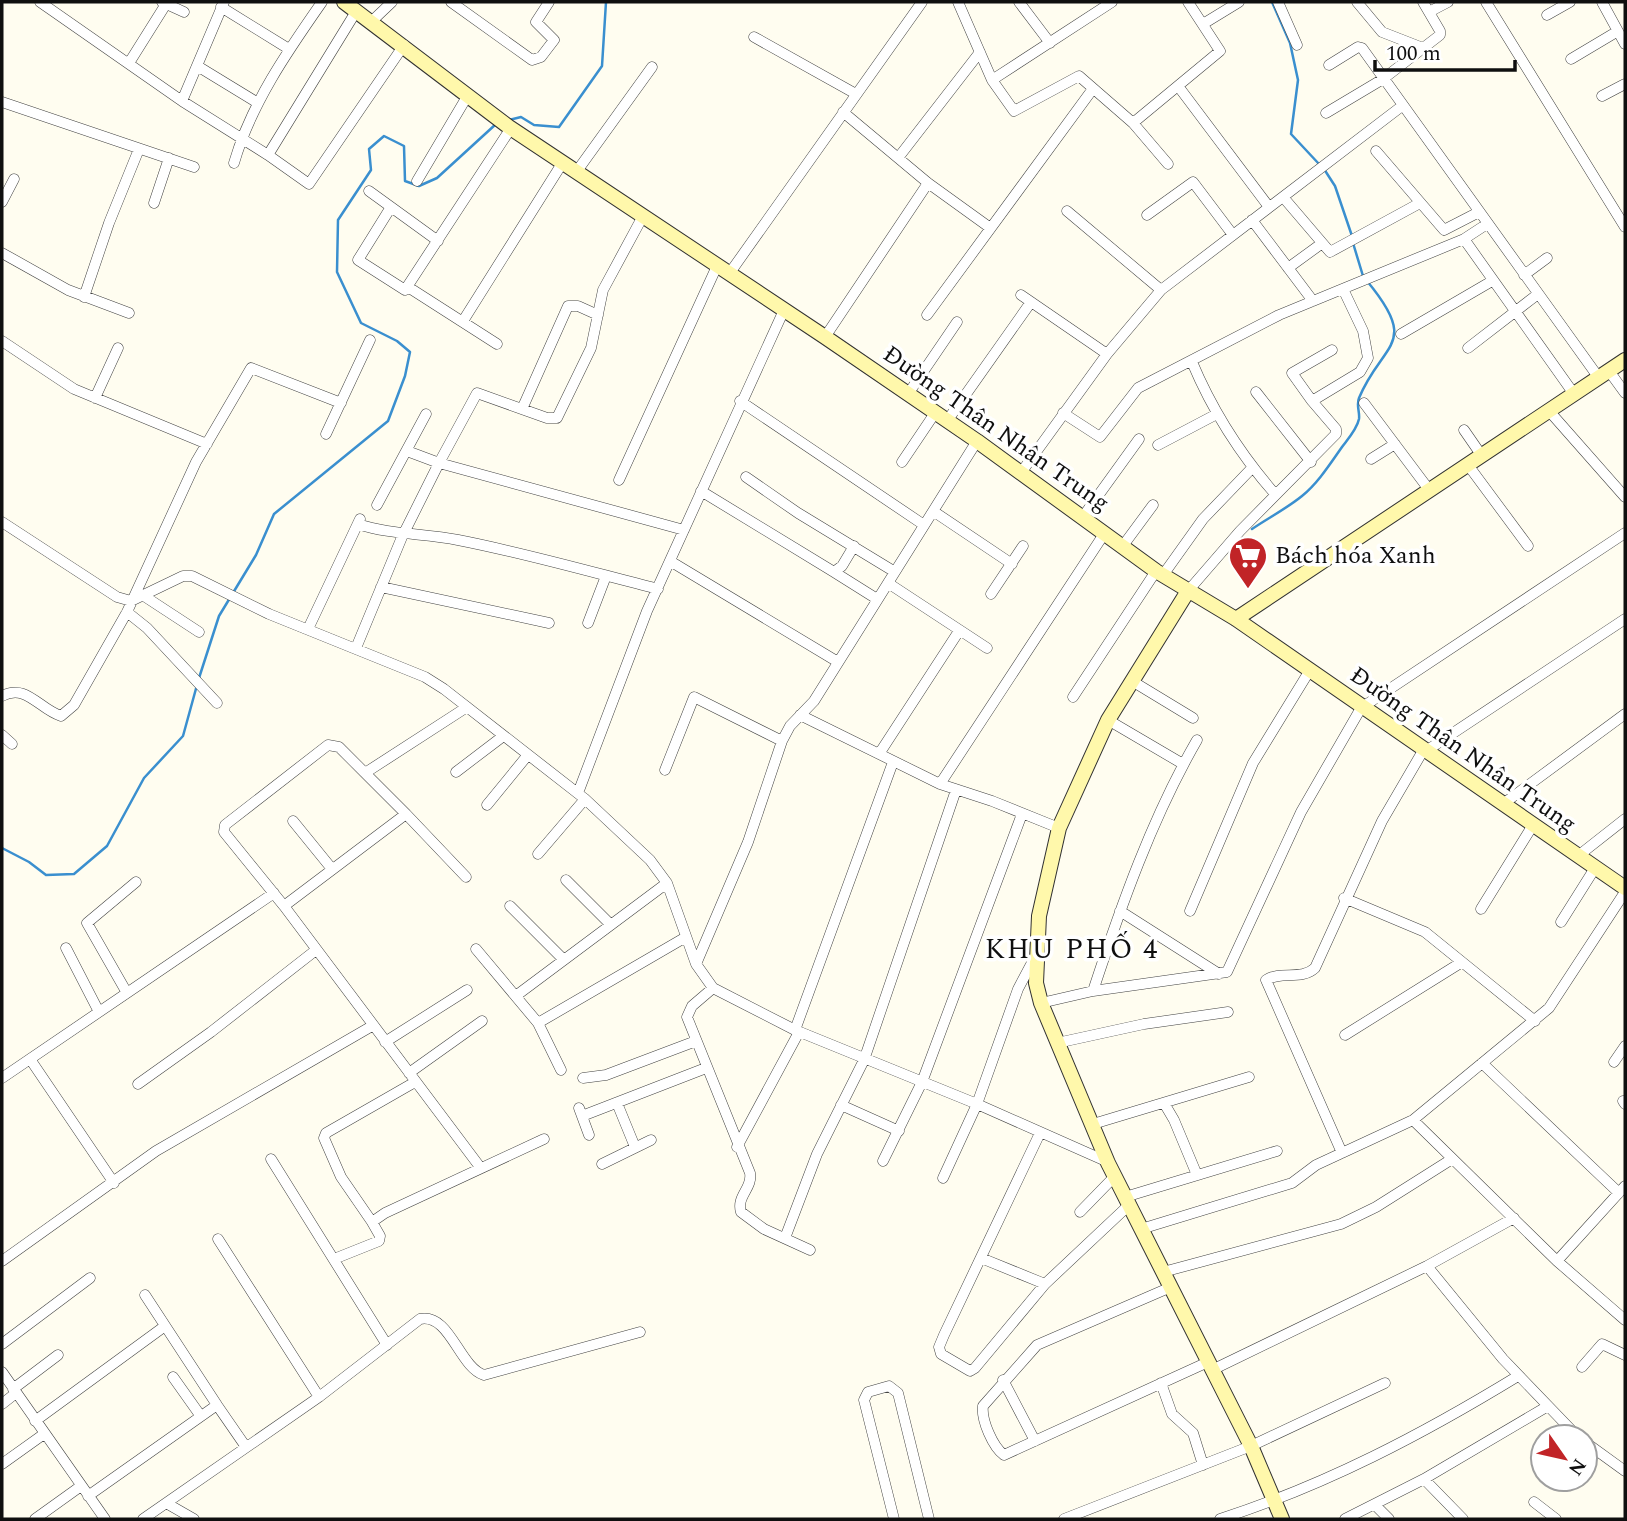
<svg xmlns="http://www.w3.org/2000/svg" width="1627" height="1521" font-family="Spectral,serif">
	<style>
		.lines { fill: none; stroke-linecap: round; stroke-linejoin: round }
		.stream { stroke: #3a8fcf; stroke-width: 2.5 }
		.street-casing { stroke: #424242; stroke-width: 11 }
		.secondary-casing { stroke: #313131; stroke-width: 16 }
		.street { stroke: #fff; stroke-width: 10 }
		.secondary { stroke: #fff8ab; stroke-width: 14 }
		.labels { text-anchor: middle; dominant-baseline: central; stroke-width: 7; stroke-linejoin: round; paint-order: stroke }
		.street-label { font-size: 24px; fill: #0f0f0f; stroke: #fff }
		.poi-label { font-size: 24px; fill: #0f0f0f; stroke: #fff; text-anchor: start }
		.quarter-label { font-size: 28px; letter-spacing: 2px; fill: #0f0f0f; stroke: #fff }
	</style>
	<rect width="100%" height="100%" fill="#fffdf0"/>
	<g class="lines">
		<path class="stream" d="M1272,2l18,41 8,37 -7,54 28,30
			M509,120l12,-3 13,8 25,2 43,-61 4,-64
			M1324,169l11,17 17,50
			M1353,243l10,33
			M1252,529c16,-11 34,-20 50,-33 16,-13 28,-32 40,-49 6,-8 15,-18 17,-28 1,-7 -3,-14 0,-21 23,-56 62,-52 8,-117
			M199,678l20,-62 37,-61 18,-41 114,-93 17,-45 5,-24 -13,-11 -36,-18 -24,-51 1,-52 33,-50 -2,-21 15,-13 20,10 1,35 14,5 18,-8 59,-54
			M2,848l27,14 17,13 28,-1 33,-28 37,-68 39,-42 14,-51"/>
		<defs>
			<path id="street" d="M40,2l142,99 86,54
				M162,2l22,10
				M451,2l81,58 9,-3 13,-17 -18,-18 13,-20
				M958,2l34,78 22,31 65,-35 54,47 35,41
				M1019,2l31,41
				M1278,2l19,43
				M1357,2l25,30 41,16
				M1486,2l139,225
				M1602,2l23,42
				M221,7l68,42
				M357,10l-89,145 41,29 95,-139
				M1429,12l19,-10
				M1547,15l23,-13
				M372,21l20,-19
				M1203,24l36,-22
				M754,37l102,57
				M1571,59l47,-28
				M129,63l37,-59
				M1329,65l29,-18 4,1 237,330
				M199,67l59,36
				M992,80l120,-78
				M1178,86l91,121
				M1602,96l23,-12
				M182,101l42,-99
				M2,102l192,65
				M843,112l85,71 61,44
				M1326,113l57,-34 57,-44v-4l-17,-29
				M1133,123l87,-72 -32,-49
				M1376,151l68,79 35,-18
				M898,158l82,-106
				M234,163c17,-59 53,-111 88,-161
				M577,171l75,-104
				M417,181l51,-86
				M369,191l69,50
				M1283,197l47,55 90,-49
				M2,202l12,-23
				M154,203l15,-45
				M391,207l-33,53 47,30 106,-162
				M1067,211l94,79
				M1147,215l46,-33 40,53
				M1252,220l61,81
				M1464,239l110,155
				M2,253l66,37 61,23
				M1288,268l33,-24
				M729,274l193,-272
				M1524,275l23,-17
				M408,287l89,57
				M1021,295l86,59
				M84,297l25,-74 30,-74
				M927,315l165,-225
				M463,321l100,-159
				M1401,334l91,-53
				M825,337l103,-154
				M2,341l72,48 133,55
				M1468,348l70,-54
				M1192,362c21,50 48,92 83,132
				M1609,371l16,22
				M1256,392l55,70
				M908,394l49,-72
				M95,398l23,-50
				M740,401l184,124
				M1312,401l-20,-28 40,-23
				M1364,403l66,88
				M522,409l46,-103h10l20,9
				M1550,412l75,85
				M1063,413l37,24 38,-49 141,-73 185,-76 23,-15
				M947,421l84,-119
				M1464,430l18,26
				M326,434l44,-94
				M1158,445l57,-30
				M407,451l32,12 38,-70 70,25h10l34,-70 12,-58 40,-74
				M1371,459l24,-15
				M902,462l33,-49
				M1468,465l60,81
				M1020,474l87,-120 54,-64 241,-184
				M746,477l52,36 97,59
				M619,480l98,-214
				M701,491l133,81 8,-6 12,-20
				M377,505l49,-91
				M933,511l79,53
				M1082,518l57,-79
				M2,522l115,75 14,4 52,-25h9l77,38 156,63 19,12 141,110 65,61 17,23 29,81 17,24 82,42 182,74 131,58
				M358,524c32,11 67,9 100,16 67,13 133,32 200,49
				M1122,547l31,-42
				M670,561l168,101
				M834,572l43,27
				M1163,575l40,-56 49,-51
				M888,583l99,65
				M381,587l168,36
				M1188,591l52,-60 96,-97v-5l-24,-28 48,-29 8,-14 -5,-27 -20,-42
				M991,594l32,-48
				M144,596l55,36
				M127,612l20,16 70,75
				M588,623l18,-47
				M308,629l52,-110
				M356,648l46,-111 37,-74 245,67
				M1132,681l61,37
				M2,696c24,-13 37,13 59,20l13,-11 53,-93 69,-150 55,-94 90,35
				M1073,697l83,-126
				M800,715l140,69 52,17 67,27
				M1108,720l75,44
				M2,735l10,9
				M1426,751l199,-132
				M879,754l80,-123
				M665,770l29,-73 88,44
				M456,772l46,-35
				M365,773l-26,-26 -11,-2 -103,80 -1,7 60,74 196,261
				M940,784l164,-250
				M578,793l69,-182 137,-301
				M1503,804l122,-90
				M487,805l40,-49
				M406,814l60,63
				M293,821l39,48
				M538,854l47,-55
				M1578,856l47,-37
				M566,880l44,44
				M1344,898l81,34 110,89
				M284,906l122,-92 -41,-41 102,-66
				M510,906l53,53
				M1481,909l52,-84
				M1120,911l99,63
				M1190,911l63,-148 57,-93
				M1561,922l34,-54
				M66,948l33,64
				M476,949l62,74 23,47
				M696,964l52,-122 34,-101 8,-15 24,-25 163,-260
				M713,988l-21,18 -5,11 63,156c3,15 -14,23 -9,39l23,17 46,21
				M1093,991c28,-85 59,-173 104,-251
				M127,993l-40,-70 49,-41
				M517,995l150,-112
				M1041,1003l52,-12 134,-19 74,-160 60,-104 264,-175
				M538,1023l148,-86
				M795,1030l98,-268
				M1345,1035l117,-73
				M385,1042l82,-52
				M1057,1043l87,-19 84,-12
				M30,1059l84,124
				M1614,1062l11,-16
				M1482,1063l137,130
				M409,1073l73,-52
				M2,1078l272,-185
				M583,1078l23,-3 90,-34
				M138,1084l73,-52 105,-82
				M1623,1101l2,3
				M617,1103l18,44
				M1164,1103l10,17 23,55
				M841,1105l58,26
				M579,1108l10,27
				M582,1116l124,-48
				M1413,1120l144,141 68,59
				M1093,1124l156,-47
				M1040,1133l-96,202 -5,12 2,7 29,17 5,-3 70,-84 84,-79
				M737,1147l62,-115
				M1342,1153l-76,-173c15,-10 35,1 49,-12l67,-147 42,-72
				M271,1159l116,186
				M883,1161l39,-79 100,-268
				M602,1164l49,-24
				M943,1178l34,-74 41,-115 18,-34
				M1125,1197l152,-46
				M1080,1212l35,-36
				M372,1222l-31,-45 -17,-39 2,-5 89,-51
				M1141,1229l151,-46 24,-18 97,-45 136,-112 76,-116
				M785,1238l32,-84 47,-94 92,-270
				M218,1239l101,158
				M981,1258l64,26
				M334,1259l45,-18 1,-5 -8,-14 13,-9 159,-74
				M2,1261l154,-110 216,-125
				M1557,1261l68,-75
				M1427,1266l76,93 75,78
				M1163,1272l178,-48 35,-17 76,-48
				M1171,1287l-134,58 -54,61c-2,14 10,41 21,49l204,-93
				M145,1295l72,110
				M2,1344l88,-66
				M1582,1367l20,-23 23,11
				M1212,1370l215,-104 87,-48
				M2,1372l103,147
				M173,1377l27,38
				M1003,1380l32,61
				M1161,1383l11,31 21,19 10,32
				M13,1389l45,-34
				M2,1404l14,-11
				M35,1421l130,-95
				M1585,1442l40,29
				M2,1464l42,-30
				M1424,1479l39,40
				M88,1496l129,-91 29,42
				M1534,1502l22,17
				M166,1503l28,16
				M1375,1505l14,14
				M35,1519l46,-33
				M143,1519l176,-122 101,-78c30,-6 39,48 64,56l156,-43
				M894,1519l-30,-119 4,-8 21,-6 9,7 31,126
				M1064,1519l187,-73 134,-63
				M1220,1519c106,-34 203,-85 298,-143
				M1345,1519l79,-40 124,-73"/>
			<path id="secondary" d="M344,2l165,125 316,210 152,104 179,130 80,48 389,269
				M1188,591l-80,129 -49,108 -20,88 -3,67 5,20 67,160 143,283 31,73
				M1236,619l389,-259"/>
		</defs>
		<use href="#street" class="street-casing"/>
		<use href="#secondary" class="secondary-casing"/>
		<use href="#street" class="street"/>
		<use href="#secondary" class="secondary"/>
	</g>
	<defs>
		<symbol id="supermarket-pin" viewBox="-11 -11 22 30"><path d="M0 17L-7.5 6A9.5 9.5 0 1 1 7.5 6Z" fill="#c12427" stroke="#fff"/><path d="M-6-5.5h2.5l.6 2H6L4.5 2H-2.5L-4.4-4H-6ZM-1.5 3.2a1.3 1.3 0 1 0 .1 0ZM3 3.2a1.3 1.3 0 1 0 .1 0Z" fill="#fff"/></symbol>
	</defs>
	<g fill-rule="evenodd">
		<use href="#supermarket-pin" x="1226" y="534" width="44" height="60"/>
	</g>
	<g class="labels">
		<g class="street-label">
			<text transform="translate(996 429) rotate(35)">Đường Thân Nhân Trung</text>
			<text transform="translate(1463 750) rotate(35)">Đường Thân Nhân Trung</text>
		</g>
		<g class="poi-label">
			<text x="1275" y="556">Bách hóa Xanh</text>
		</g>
		<g class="quarter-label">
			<text x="1072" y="949">KHU PHỐ 4</text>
		</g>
	</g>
	<rect width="1627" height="1521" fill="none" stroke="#0f0f0f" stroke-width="7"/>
	<g transform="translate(1564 1458) rotate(124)"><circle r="33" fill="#ffffff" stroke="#9f9f9f" stroke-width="2"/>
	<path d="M0-5L12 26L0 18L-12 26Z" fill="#c12427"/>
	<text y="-10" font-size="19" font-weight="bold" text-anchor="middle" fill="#0f0f0f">N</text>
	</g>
	<path d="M1375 60v10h140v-10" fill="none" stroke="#0f0f0f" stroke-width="3.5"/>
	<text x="1386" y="60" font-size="21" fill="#0f0f0f" stroke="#ffffff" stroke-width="5" paint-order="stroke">100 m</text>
</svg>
